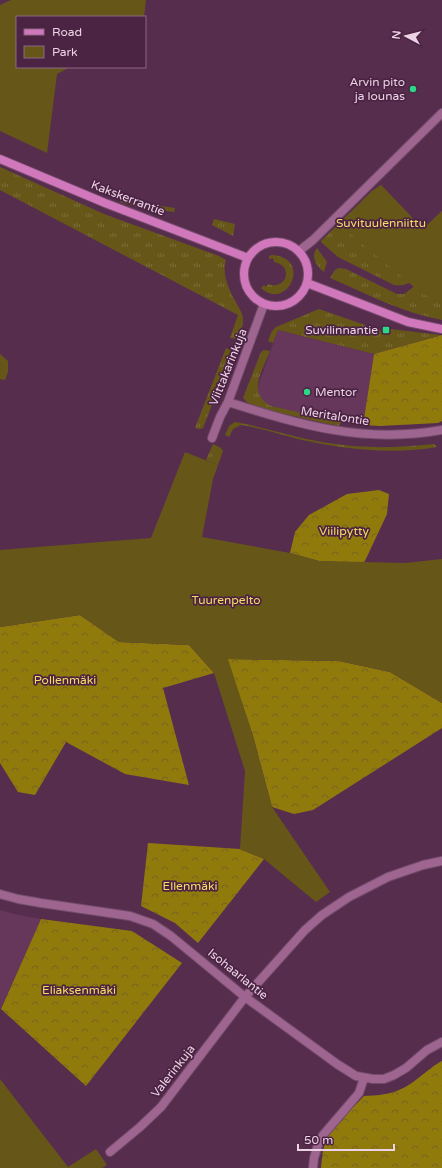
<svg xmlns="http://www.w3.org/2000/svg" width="442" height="1168" font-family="'Varela Round',sans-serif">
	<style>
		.built { fill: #66365b }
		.grass { fill: url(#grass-tufts) }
		.forest { fill: url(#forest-crowns) }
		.park { fill: #665719 }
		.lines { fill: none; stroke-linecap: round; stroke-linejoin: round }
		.street-casing { stroke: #724b69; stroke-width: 10 }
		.secondary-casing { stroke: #724b69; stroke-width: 10 }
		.street { stroke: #9d658f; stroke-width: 8 }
		.secondary { stroke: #d178bd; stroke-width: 8 }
		.poi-dot { fill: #2ad885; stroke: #4b2343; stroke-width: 1.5 }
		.labels { text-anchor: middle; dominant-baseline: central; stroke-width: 3.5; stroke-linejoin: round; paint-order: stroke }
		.poi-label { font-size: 12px; fill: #ecd2e5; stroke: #4b2343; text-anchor: end }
		.street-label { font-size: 12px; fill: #ecd2e5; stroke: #4b2343 }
		.park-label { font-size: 12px; fill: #f8dc65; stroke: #4b2343 }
	</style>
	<defs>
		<pattern id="grass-tufts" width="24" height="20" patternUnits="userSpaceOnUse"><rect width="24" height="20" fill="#665719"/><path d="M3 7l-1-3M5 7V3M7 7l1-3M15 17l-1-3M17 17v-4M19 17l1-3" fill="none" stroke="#7c6e3a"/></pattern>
		<pattern id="forest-crowns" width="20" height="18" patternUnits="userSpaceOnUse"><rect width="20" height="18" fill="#907a0c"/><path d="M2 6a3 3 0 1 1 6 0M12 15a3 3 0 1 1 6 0" fill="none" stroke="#766520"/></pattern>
	</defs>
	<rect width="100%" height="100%" fill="#572d4e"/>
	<path class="built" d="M278,330l96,24 -11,71 -31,-4 -62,-15 -6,-3 -5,-7 -2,-7z
		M0,910l14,4 27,5 -41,91z"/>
	<path class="grass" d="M0,167l104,47 115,42 7,4c-5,14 4,32 11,44 2,5 6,9 6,15 1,6 -4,14 -6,20l-7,-1 8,-23 -238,-125z
		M381,185l42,44 19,-18v46c-12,10 -31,32 -48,28l-56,-28 -17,-15v-1l51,-50z
		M120,197l18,6 37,5 -1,4 -35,-5 -19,-5z
		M214,219l21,5 -2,12 -21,-11z
		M317,248l10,14 -3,10c-7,-5 -14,-15 -7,-24z
		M272,255c42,3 14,57 -11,33l3,-3 2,2 2,-3c19,7 26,-19 6,-22l-1,-4 -4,1v-3z
		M442,266v54c-39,-7 -75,-26 -112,-42l5,-8 4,-2 7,1 51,25h7z
		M319,309l69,24 2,-4 51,6 -67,19 -96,-24 -5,13 -5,-2 4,-10 4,-4z
		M226,348l6,3v2l-29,75 -4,1 -4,-1z
		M264,350l6,1c-7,19 -24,42 1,55l70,16 -2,4 -24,-5 -59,-14 -7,-3 -6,-6 18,-46z
		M235,422c29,5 58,15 87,20 38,7 74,6 112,2l3,3c-46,8 -94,2 -139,-8 -19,-5 -38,-11 -57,-14l-8,4 -4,8 -4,-2 4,-9z
		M213,444l8,4 2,3 -5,14 -12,-5z"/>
	<path class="forest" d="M442,335v86l-4,2 -58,3 -17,-1 11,-71z
		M379,490l10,4 -2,20 -23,49 -45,-2 -29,-8 5,-21 14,-17 38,-21z
		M80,615l39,27 70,3 25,28 -51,15 26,97 -64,-11 -59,-32 -31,53 -17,-3 -18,-29v-136z
		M227,659l112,2 51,11 52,31v25l-129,82 -19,4 -22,-7 -19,-71z
		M148,843l92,6 24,10 -66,84 -23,-20 -34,-17z
		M41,919l91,12 50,32 -96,123 -85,-77z
		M442,1061v107h-121c1,-10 2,-22 6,-30 9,-16 25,-29 37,-42 26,-1 38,-4 58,-21 7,-5 12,-10 20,-14z"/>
	<path class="park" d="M11,0h135l-2,17h-127v50h53l-13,7 -10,79 -47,-22v-126z
		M381,185l42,44 19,-18v91l-21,-9 -81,-68z
		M0,354l8,7v11l-3,8 -5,-1z
		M185,452l33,13 -5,14 -11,58 88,16 29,8 86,2 37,-4v144l-52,-31 -51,-11 -111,-2 25,77 19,71 58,85 -14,10 -52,-43 -24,-10 5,-78 -31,-98 -25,-28 -70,-3 -39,-27 -80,12v-77l151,-12z
		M0,1079l68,88 28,-18 11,16 -5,3h-102z"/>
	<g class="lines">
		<defs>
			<path id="street" d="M299,251l14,-11 129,-127
				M228,402c73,23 136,42 214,28
				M212,438l8,-21 8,-15 36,-98
				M0,894l18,5 23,4 89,13 23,8 18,12 74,61 92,67 19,12 17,3h11l10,-4 12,-7 21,-18 15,-8
				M110,1152l30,-25 21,-20 84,-110 60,-67 17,-15 27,-18 39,-20 35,-12 19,-4
				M313,1168l1,-10 4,-13 5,-10 36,-42 5,-15"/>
			<path id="secondary" d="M0,159l105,44 143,55
				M244 274a32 32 0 1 1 64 0a32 32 0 1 1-64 0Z
				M307,283l101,39 34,7"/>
		</defs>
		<use href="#street" class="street-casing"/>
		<use href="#secondary" class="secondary-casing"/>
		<use href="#street" class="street"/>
		<use href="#secondary" class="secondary"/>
	</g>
	<g class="poi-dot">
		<circle cx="413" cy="89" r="4"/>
		<rect x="382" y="326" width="8" height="8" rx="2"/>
		<circle cx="307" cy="392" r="4"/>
	</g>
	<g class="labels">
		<g class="poi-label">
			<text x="405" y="82">Arvin pito<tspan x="405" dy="14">ja lounas</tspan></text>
			<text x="378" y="330">Suvilinnantie</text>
			<text x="315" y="392" text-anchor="start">Mentor</text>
		</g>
		<g class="street-label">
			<text transform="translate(128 198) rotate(21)">Kakskerrantie</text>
			<text transform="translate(228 367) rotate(-68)">Viittakarinkuja</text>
			<text transform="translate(335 416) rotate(9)">Meritalontie</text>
			<text transform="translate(238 974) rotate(39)">Isohaarlantie</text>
			<text transform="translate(173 1071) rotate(-52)">Valerinkuja</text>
		</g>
		<g class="park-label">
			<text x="381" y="223">Suvituulenniittu</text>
			<text x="344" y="531">Viilipytty</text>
			<text x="226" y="600">Tuurenpelto</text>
			<text x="65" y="680">Pollenmäki</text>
			<text x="190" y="886">Ellenmäki</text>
			<text x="79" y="990">Eliaksenmäki</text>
		</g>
	</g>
	<rect x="16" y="16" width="130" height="52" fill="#4b2343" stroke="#8b6984"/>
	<rect x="24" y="29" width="20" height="6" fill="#d178bd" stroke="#8b6984"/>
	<text x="52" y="36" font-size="12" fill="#ecd2e5">Road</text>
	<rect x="24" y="46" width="20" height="12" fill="#665719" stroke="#8b6984"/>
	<text x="52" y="56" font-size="12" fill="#ecd2e5">Park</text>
	<g transform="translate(406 36) rotate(277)" stroke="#4b2343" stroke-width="3" paint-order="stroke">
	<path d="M0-3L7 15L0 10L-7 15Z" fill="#ecd2e5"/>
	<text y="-6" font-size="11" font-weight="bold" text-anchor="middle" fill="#ecd2e5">N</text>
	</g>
	<path d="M298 1144v6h96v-6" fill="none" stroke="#ecd2e5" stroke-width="2"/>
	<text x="304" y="1144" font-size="12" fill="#ecd2e5" stroke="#4b2343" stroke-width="3" paint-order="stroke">50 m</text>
</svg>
